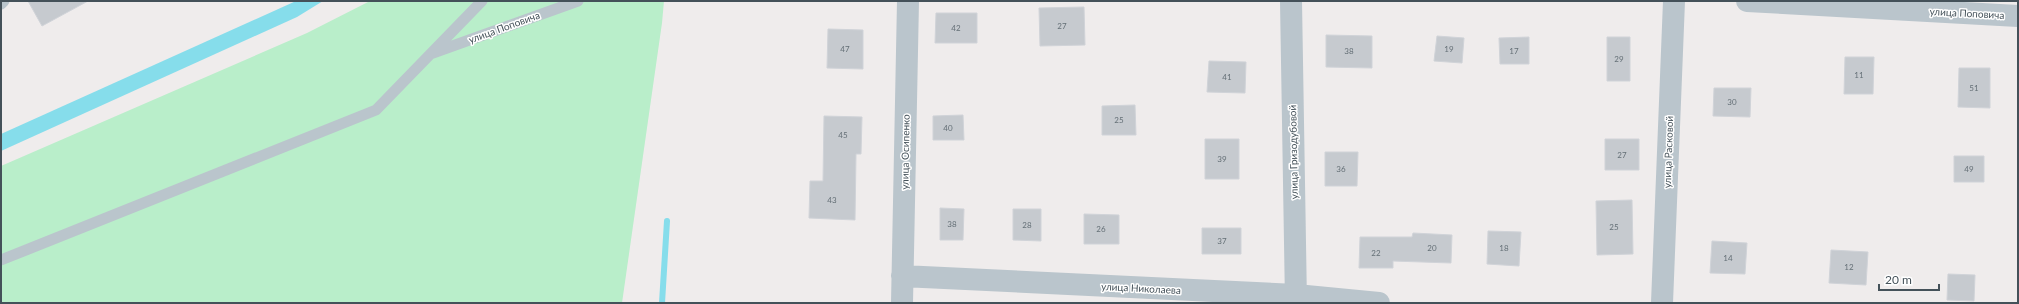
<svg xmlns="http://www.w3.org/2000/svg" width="2019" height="304" font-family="Lato,sans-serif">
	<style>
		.green { fill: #b9eeca }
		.water { fill: #86ddeb }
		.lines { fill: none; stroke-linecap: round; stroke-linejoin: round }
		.stream { stroke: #86ddeb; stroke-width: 6 }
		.building { fill: #c6cacf; stroke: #d0d3d8 }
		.lane { stroke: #bac5cc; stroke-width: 11 }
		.street { stroke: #bac5cc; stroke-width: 22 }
		.labels { text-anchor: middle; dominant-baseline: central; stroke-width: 3; stroke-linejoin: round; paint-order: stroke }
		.number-label { font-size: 8px; fill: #646f76 }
		.street-label { font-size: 10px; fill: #445159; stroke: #fff }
	</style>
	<rect width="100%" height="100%" fill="#efecec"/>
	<path class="green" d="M370,1h294l-2,22 -40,280h-621v-137l306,-133z"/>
	<path class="water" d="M296,1h27l-26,16 -296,134v-17z"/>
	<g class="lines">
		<path class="stream" d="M662,303l5,-82"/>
	</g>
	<path class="building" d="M28,1h60l-46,25z
		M1084,7l1,38 -45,1 -1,-38z
		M936,13h41v30h-42z
		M828,29l35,1v39l-36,-1z
		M1326,35l46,1v32l-46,-1z
		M1437,36l27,2 -2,25 -28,-2z
		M1529,37v27h-29l-1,-26z
		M1607,37h23v44h-23z
		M1845,57h29l-1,37h-29z
		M1209,61l37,1 -1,31 -38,-1z
		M1959,68h31v40l-32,-1z
		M1714,88h37l-1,29 -37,-1z
		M1135,105l1,30h-34v-29z
		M963,115l1,25h-31v-24z
		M824,116l38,1 -1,37h-5l-1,66 -46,-2 1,-37h13z
		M1205,139h34v40h-34z
		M1605,139h34v31h-34z
		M1325,152h33l-1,34h-32z
		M1954,156h30v26h-30z
		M1632,200l1,54 -36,1 -1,-54z
		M940,208l24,1 -1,31h-23z
		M1013,209h28v32l-28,-1z
		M1084,214l35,1v29h-35z
		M1202,228h39v26h-39z
		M1488,231l33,1 -2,34 -32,-2z
		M1413,233l39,2 -1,28 -58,-2v7h-34l1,-31h52z
		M1712,241l35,2 -2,31 -35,-1z
		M1831,250l37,2 -2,33 -37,-2z
		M1948,274l27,1 -1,26 -27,-1z"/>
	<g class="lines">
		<path class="lane" d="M1,4l3,-3
			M433,53l145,-52
			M1,260l375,-150 106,-109"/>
		<path class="street" d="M1291,1l5,302
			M1747,1l271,15
			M902,276l394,19 83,8
			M902,303l6,-302
			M1662,303l12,-302"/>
	</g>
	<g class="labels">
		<g class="number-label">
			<text x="1062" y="26">27</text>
			<text x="956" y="28">42</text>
			<text x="845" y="49">47</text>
			<text x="1449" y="49">19</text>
			<text x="1349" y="51">38</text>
			<text x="1514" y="51">17</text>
			<text x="1619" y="59">29</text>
			<text x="1859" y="75">11</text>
			<text x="1227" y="77">41</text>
			<text x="1974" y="88">51</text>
			<text x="1732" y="102">30</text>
			<text x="1119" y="120">25</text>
			<text x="948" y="128">40</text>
			<text x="843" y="135">45</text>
			<text x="1622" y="155">27</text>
			<text x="1222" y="159">39</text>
			<text x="1341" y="169">36</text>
			<text x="1969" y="169">49</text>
			<text x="832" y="200">43</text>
			<text x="952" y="224">38</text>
			<text x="1027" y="225">28</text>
			<text x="1614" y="227">25</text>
			<text x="1101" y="229">26</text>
			<text x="1222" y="241">37</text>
			<text x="1432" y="248">20</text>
			<text x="1504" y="248">18</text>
			<text x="1376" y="253">22</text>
			<text x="1728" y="258">14</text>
			<text x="1849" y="267">12</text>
		</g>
		<g class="street-label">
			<text transform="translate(1967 13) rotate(3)">улица Поповича</text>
			<text transform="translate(504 27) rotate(-20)">улица Поповича</text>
			<text transform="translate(905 152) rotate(-89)">улица Осипенко</text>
			<text transform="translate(1293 152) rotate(-91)">улица Гризодубовой</text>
			<text transform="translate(1668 152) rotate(-88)">улица Расковой</text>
			<text transform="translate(1141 288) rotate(3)">улица Николаева</text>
		</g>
	</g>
	<rect width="2019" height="304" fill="none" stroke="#445159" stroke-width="4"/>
	<path d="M1879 284v6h60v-6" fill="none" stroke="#445159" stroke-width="2"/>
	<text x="1885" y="284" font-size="12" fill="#445159" stroke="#ffffff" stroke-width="3" paint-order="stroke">20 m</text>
</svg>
